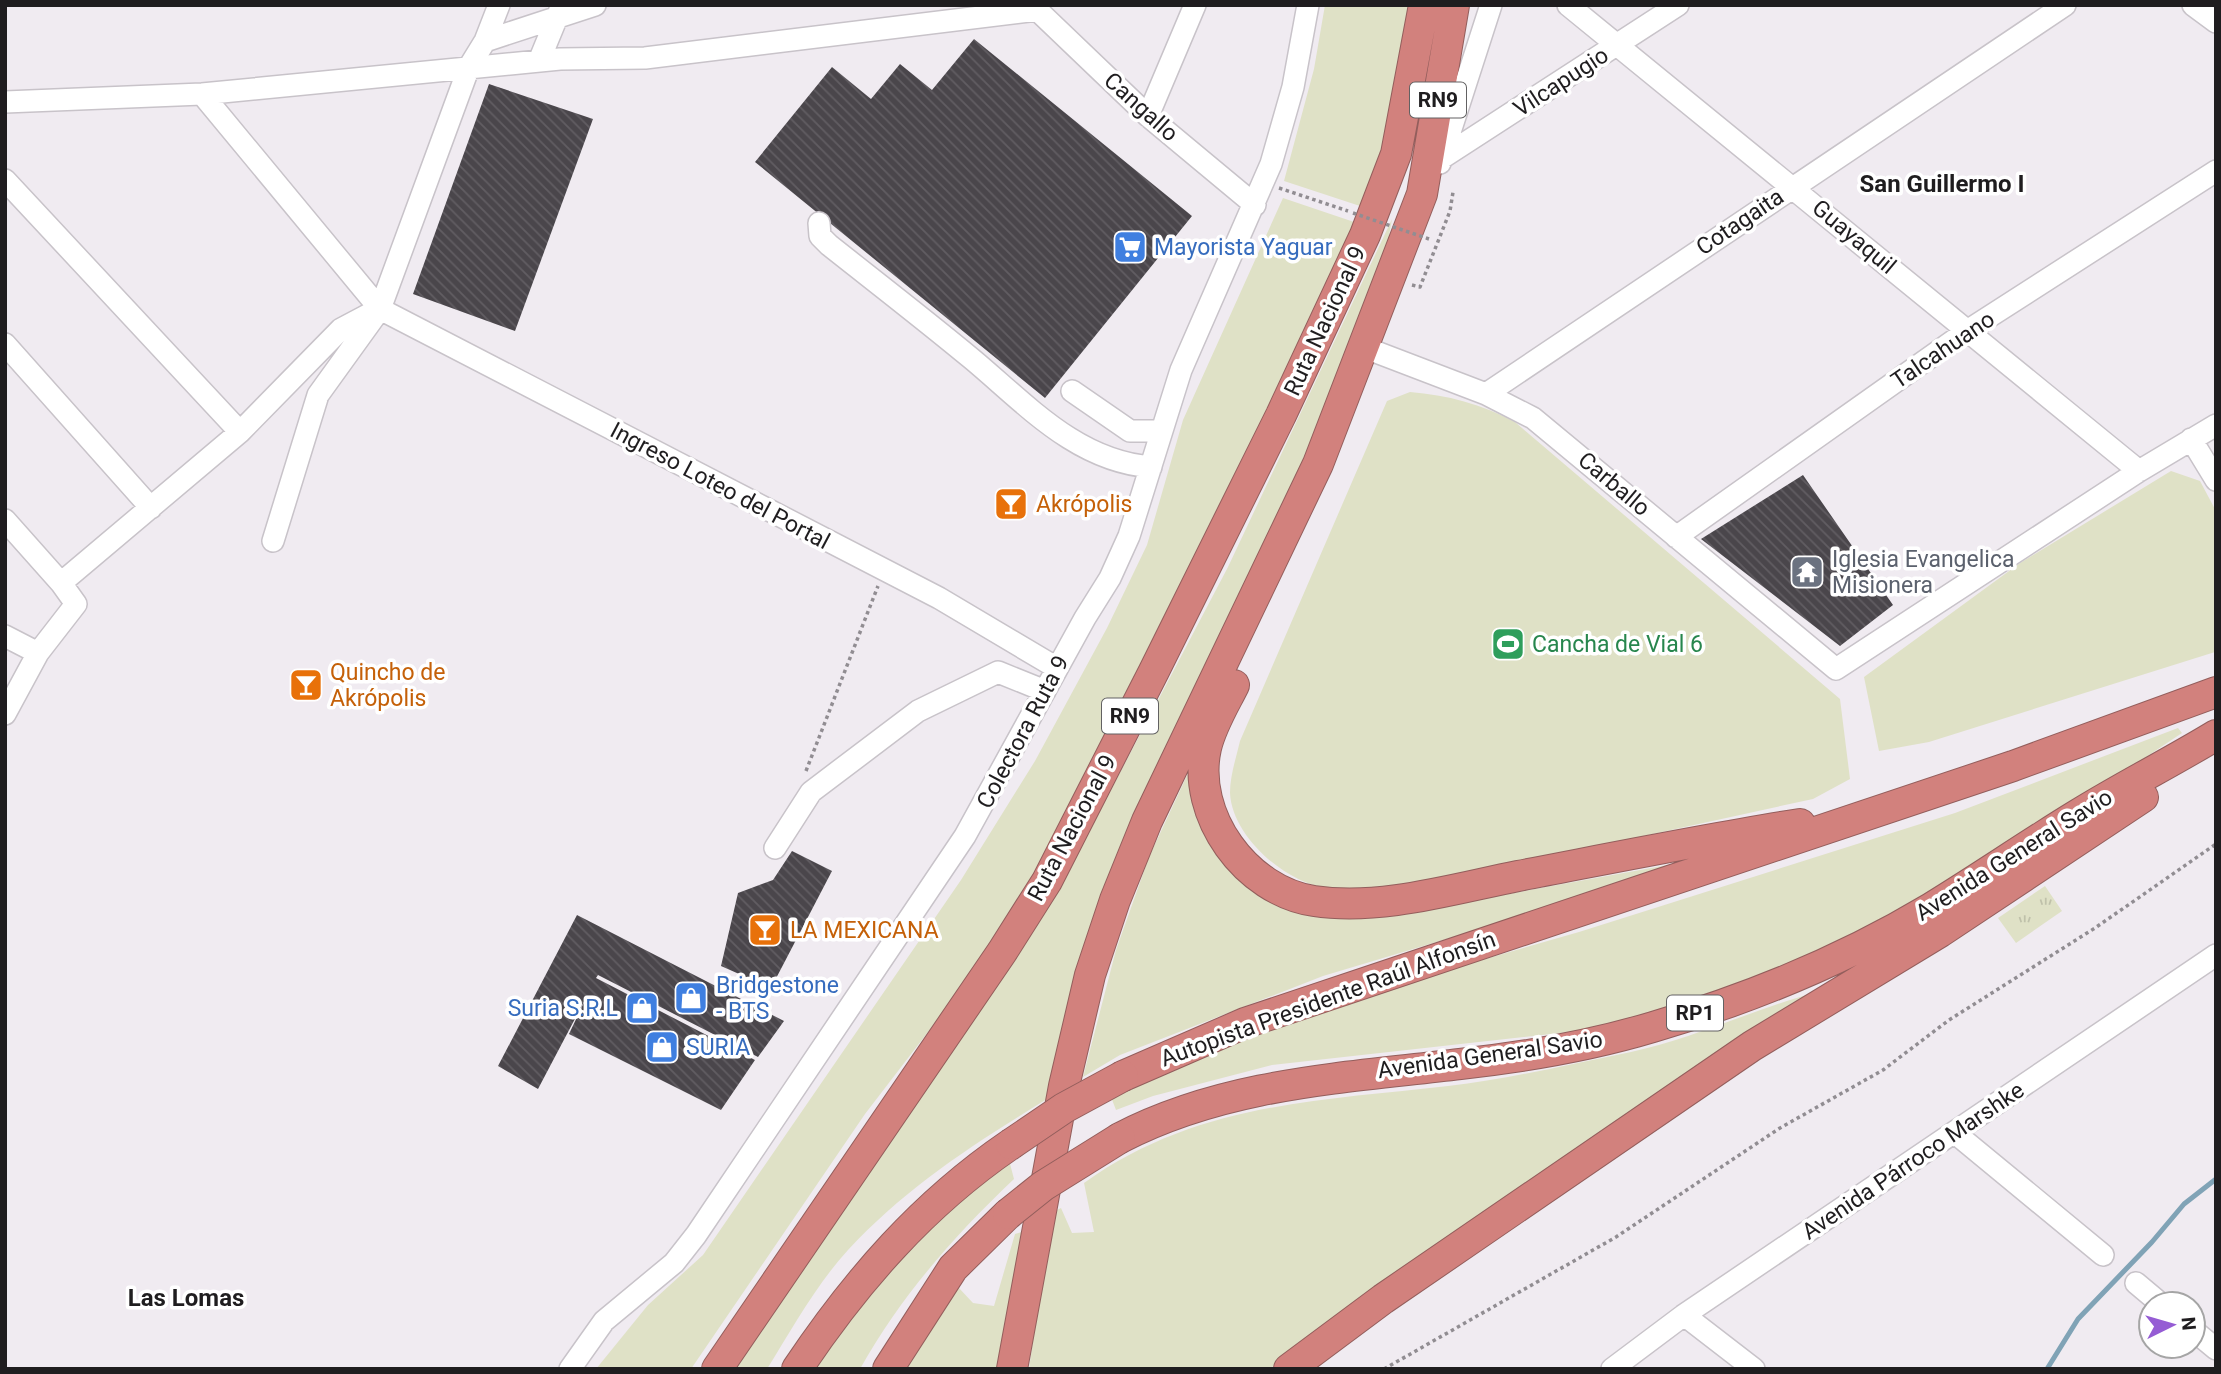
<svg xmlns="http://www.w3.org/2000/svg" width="2221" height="1374" font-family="Roboto,sans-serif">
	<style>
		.grass { fill: #dfe1c6 }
		.park { fill: url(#park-tufts) }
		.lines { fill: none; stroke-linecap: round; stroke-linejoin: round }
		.stream { stroke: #80a3b6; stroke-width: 5 }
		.building { fill: url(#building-back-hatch) }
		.minor-casing { stroke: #c8c3c9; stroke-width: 24 }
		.highway-casing { stroke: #935e5c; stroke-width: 32 }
		.path { stroke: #918d92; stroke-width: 3.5; stroke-dasharray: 3.5 3.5; stroke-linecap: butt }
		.minor { stroke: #fff; stroke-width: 21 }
		.highway { stroke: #d2817d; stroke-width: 30 }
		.highway-bridge-casing { stroke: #935e5c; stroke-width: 32; stroke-linecap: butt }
		.path-bridge { stroke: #918d92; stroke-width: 3.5; stroke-dasharray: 3.5 3.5; stroke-linecap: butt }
		.highway-bridge { stroke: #d2817d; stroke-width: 30 }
		.labels { text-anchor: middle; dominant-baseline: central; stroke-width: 7; stroke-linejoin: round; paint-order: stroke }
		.shield { fill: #fff; stroke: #626162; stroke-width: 2 }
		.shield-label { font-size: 21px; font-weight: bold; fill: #1f1d1f }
		.street-label { font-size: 23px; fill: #1f1d1f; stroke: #fff }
		.shop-label { font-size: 23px; fill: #366cbe; stroke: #fff; text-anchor: start }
		.food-label { font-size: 23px; fill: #c56008; stroke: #fff; text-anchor: start }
		.worship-label { font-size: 23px; fill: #5b616d; stroke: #fff; text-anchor: start }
		.leisure-label { font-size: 23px; fill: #27864d; stroke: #fff; text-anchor: start }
		.neighbourhood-label { font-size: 24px; font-weight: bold; fill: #1f1d1f; stroke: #fff }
	</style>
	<defs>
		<pattern id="park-tufts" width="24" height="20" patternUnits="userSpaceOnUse" patternTransform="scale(1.75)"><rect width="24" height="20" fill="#dfe1c6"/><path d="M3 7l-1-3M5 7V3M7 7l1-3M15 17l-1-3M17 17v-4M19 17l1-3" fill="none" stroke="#bfc1aa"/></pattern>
		<pattern id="building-back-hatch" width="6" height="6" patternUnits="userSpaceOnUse" patternTransform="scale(1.75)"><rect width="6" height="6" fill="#4a464b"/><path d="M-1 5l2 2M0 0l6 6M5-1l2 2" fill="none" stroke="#615d62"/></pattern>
	</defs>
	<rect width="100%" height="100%" fill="#f0ebf1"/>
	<path class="grass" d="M1325,5h83c-10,73 -19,133 -45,202l-79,-26 30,-112z
		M1283,198l74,25 -260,538 -79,141 -47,74 -106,138 -174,255h-95l52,-64 55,-50 258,-375 74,-119 72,-133 40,-83 36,-125z
		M1392,219l-7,39 -70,182 -242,544 -26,115c-72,44 -141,88 -199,151 -32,35 -56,79 -81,119h-33l230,-335 97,-149 167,-318z
		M1410,392c37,3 72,12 105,30l325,277 10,80 -37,20c-92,20 -184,40 -276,60 -61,13 -148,36 -210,29 -41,-5 -95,-51 -97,-95 0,-17 6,-35 10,-52l147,-340z
		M2171,471l29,10 16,30 -1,141 -286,90 -50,9 -15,-74 156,-114z
		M2178,728l4,5 -162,108 -199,114 -128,46 -105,29 -316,35 -119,31 -37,14 -5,-13 90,-42 180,-66 198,-57 376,-119z
		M1190,769l48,105 182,36 314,-57 -411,123 -203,79 -37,22 33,-127 33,-93z
		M1817,992l-521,355 -26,22h-241l22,-156 10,-5 11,25 22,-1 -10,-49c112,-80 233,-82 364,-97 61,-7 123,-22 183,-34 64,-14 123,-43 186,-60z
		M1009,1160l5,19c-61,58 -113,117 -154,190h-44c48,-81 121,-149 193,-209z
		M1025,1231l-24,138h-98l55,-82 15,16 21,3 21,-72z"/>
	<path class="park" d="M2045,886l17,25 -46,32 -18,-25z"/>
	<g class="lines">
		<path class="stream" d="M2047,1369l31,-50 74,-77 32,-38 32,-25"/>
	</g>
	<path class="building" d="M974,39l218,177 -147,182 -290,-236 77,-95 39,32 29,-35 32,26z
		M489,84l104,35 -78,212 -102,-37z
		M1803,475l90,130 -53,41 -139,-107z
		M792,851l40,20 -61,117 -50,-22 17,-73 35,-13z
		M577,915l207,106 -26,36 -160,-82 -2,3 159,82 -34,50 -152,-76 18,-38 -49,93 -40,-23z"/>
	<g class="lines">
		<defs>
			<path id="minor" d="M1032,5l116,111 107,89
				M1568,5l571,466
				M2193,5l23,17
				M485,41l14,-36
				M539,61l21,-51
				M202,94l178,215 559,289 118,70
				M5,102l197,-8 358,-35 85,-1 392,-48
				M1148,116l47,-111
				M1442,158l236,-153
				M1440,163l51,-158
				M5,180l235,252
				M819,223l1,13 9,9c48,38 96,75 143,114 54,45 104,102 179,108
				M5,344l146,164
				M1363,347l123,47 47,24 303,251 303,-198 77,-46
				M1072,391l58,40h29
				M1486,394l579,-389
				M2191,439l25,41
				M5,520l56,63
				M1676,537l291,-206 249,-160
				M273,541l45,-146 62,-86 89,-242 16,-26 110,-36
				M5,636l33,17
				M5,714l33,-61 38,-49 -15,-21 179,-151 101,-103 34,-18
				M775,848l36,-56 107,-81 80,-39 47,19
				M1955,1133l148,122
				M2136,1283l25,21
				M1684,1315l70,54
				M2193,1330l23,19
				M570,1369l34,-48 70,-58 22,-28 269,-399 120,-218 25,-40 19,-42 52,-166 90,-206 22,-77 15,-82
				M1612,1369l72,-54 532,-360"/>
			<path id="highway" d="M1234,685c-10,20 -23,41 -28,63 -15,67 40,143 108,153 66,10 139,-12 204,-25 94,-18 187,-37 282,-52
				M1123,1076l122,-53 768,-257 203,-74
				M1120,1138c106,-55 224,-60 340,-74 65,-7 130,-18 193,-37 95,-28 193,-68 278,-119 49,-30 97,-63 146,-93 45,-28 93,-52 139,-80
				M717,1369l285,-417 45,-71 107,-210 127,-256 84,-180 31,-81 28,-149
				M797,1369c59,-88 126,-165 214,-225
				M888,1369l65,-101 55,-54
				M1012,1369l52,-283 26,-111 25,-75 32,-79 171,-357 104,-270 32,-189
				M1289,1369l94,-70 369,-253 188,-114 203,-135"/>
		</defs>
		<use href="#minor" class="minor-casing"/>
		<use href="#highway" class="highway-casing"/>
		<path class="path" d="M1279,188l69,23
			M1412,285l8,2 30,-76 3,-19
			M806,771l72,-185
			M1384,1369l232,-132 164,-109 103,-58 66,-50 146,-92 121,-84"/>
		<use href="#minor" class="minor"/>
		<use href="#highway" class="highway"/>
		<defs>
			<path id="highway-bridge" d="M1011,1144l53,-36 59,-32
				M1008,1214l35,-28 77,-48"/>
		</defs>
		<use href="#highway-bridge" class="highway-bridge-casing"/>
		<path class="path-bridge" d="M1353,213l76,26"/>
		<use href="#highway-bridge" class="highway-bridge"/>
	</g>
	<defs>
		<symbol id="supermarket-square" viewBox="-11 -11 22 22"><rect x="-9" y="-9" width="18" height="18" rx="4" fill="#3f7fe0" stroke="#fff"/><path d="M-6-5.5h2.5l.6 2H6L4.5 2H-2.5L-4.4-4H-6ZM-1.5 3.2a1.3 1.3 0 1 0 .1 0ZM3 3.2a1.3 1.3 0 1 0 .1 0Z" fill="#fff"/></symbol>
		<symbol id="bar-square" viewBox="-11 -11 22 22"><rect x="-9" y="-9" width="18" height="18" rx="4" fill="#e8710a" stroke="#fff"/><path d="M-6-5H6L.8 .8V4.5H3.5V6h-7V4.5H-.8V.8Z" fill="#fff"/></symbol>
		<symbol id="temple-square" viewBox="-11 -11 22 22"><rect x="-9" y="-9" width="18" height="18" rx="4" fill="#6b7280" stroke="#fff"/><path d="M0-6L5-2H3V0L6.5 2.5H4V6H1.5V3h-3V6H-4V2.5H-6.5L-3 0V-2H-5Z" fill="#fff"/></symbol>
		<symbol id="stadium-square" viewBox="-11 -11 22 22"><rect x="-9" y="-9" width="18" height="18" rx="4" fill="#2e9e5b" stroke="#fff"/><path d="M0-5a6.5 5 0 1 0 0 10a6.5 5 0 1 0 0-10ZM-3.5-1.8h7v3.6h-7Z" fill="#fff"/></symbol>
		<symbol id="shop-square" viewBox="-11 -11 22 22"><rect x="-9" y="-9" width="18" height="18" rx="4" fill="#3f7fe0" stroke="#fff"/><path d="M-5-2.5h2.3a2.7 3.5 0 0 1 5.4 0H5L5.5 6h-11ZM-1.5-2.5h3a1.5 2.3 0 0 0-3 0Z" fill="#fff"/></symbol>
	</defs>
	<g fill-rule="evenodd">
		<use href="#supermarket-square" x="1111" y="228" width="38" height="38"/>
		<use href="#bar-square" x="992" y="485" width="38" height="38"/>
		<use href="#temple-square" x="1788" y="553" width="38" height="38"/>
		<use href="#stadium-square" x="1489" y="625" width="38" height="38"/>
		<use href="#bar-square" x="287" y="666" width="38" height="38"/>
		<use href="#bar-square" x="746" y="911" width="38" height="38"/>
		<use href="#shop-square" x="672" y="979" width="38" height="38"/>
		<use href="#shop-square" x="623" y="989" width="38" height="38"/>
		<use href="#shop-square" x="643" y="1028" width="38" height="38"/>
	</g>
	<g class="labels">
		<g class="shield">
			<rect x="1410" y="82.5" width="56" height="35" rx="5"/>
			<rect x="1102" y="698.5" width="56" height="35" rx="5"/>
			<rect x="1667" y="995.5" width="56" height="35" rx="5"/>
		</g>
		<g class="shield-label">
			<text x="1438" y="100">RN9</text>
			<text x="1130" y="716">RN9</text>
			<text x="1695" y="1013">RP1</text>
		</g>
		<g class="street-label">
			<text transform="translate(1561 82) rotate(-33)">Vilcapugio</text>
			<text transform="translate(1141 107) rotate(42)">Cangallo</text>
			<text transform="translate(1740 222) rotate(-34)">Cotagaita</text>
			<text transform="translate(1854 237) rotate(40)">Guayaquil</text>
			<text transform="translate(1325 321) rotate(-65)">Ruta Nacional 9</text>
			<text transform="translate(1943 350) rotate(-34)">Talcahuano</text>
			<text transform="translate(1614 484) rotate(40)">Carballo</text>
			<text transform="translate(720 486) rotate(28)">Ingreso Loteo del Portal</text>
			<text transform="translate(1023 732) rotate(-62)">Colectora Ruta 9</text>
			<text transform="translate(1072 828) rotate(-62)">Ruta Nacional 9</text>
			<text transform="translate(2014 855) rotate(-32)">Avenida General Savio</text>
			<text transform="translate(1328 999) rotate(-20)">Autopista Presidente Raúl Alfonsín</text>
			<text transform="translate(1490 1055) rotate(-8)">Avenida General Savio</text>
			<text transform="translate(1913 1161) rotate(-34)">Avenida Párroco Marshke</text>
		</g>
		<g class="shop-label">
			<text x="1154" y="247">Mayorista Yaguar</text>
			<text x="716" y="985">Bridgestone<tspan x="716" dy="26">- BTS</tspan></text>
			<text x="618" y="1008" text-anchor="end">Suria S.R.L</text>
			<text x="686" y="1047">SURIA</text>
		</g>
		<g class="food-label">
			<text x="1036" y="504">Akrópolis</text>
			<text x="330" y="672">Quincho de<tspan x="330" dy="26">Akrópolis</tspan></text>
			<text x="790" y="930">LA MEXICANA</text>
		</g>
		<g class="worship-label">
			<text x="1832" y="559">Iglesia Evangelica<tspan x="1832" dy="26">Misionera</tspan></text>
		</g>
		<g class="leisure-label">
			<text x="1532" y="644">Cancha de Vial 6</text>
		</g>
		<g class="neighbourhood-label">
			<text x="1942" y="184">San Guillermo I</text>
			<text x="186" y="1298">Las Lomas</text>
		</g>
	</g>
	<rect width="2221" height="1374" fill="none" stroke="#1f1d1f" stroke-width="14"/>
	<g transform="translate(2172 1325) rotate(85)"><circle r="33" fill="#ffffff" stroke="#a5a5a5" stroke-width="2"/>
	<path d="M0-5L12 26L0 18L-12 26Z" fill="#955cd4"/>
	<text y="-10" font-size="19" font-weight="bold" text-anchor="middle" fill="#1f1d1f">N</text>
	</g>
</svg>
